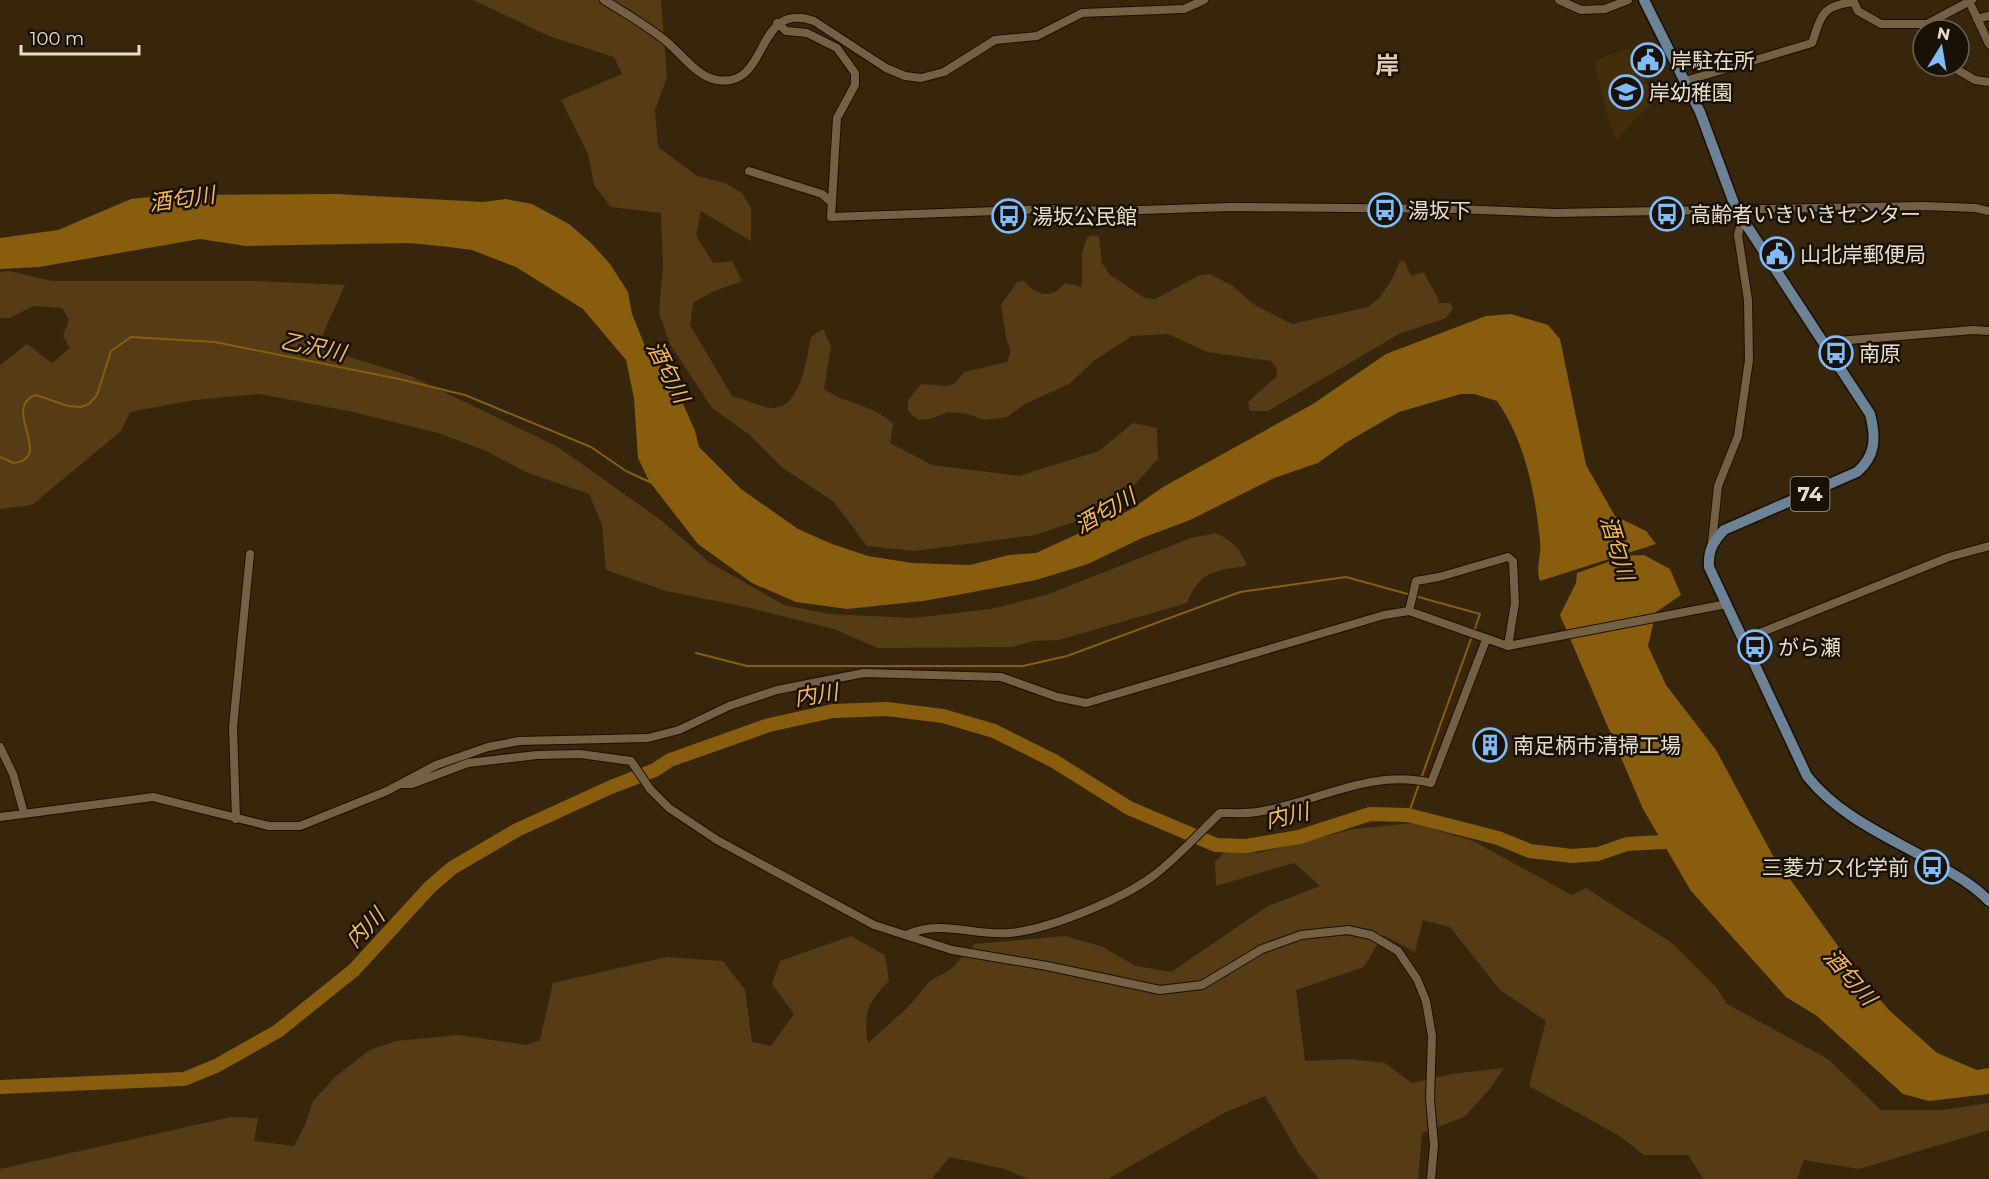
<svg xmlns="http://www.w3.org/2000/svg" width="1989" height="1179" font-family="Montserrat,'Noto Sans JP',sans-serif">
	<style>
		.built { fill: #432e0b }
		.green { fill: #553c15 }
		.water { fill: #885d0d }
		.lines { fill: none; stroke-linecap: round; stroke-linejoin: round }
		.stream { stroke: #885d0d; stroke-width: 2 }
		.river { stroke: #885d0d; stroke-width: 14 }
		.minor-casing { stroke: #1e0e00; stroke-width: 10 }
		.major-casing { stroke: #1e0e00; stroke-width: 13 }
		.minor { stroke: #736045; stroke-width: 8 }
		.major { stroke: #6b8297; stroke-width: 10 }
		.labels { text-anchor: middle; dominant-baseline: central; stroke-width: 5; stroke-linejoin: round; paint-order: stroke }
		.shield { fill: #181106; stroke: #a9a091; stroke-width: 1.5 }
		.shield-label { font-size: 20px; font-weight: bold; fill: #e7ddcd }
		.poi-label { font-size: 21px; fill: #e7ddcd; stroke: #181106; text-anchor: start }
		.water-label { font-size: 22px; font-style: italic; fill: #f4b757; stroke: #181106 }
		.quarter-label { font-size: 24px; font-weight: bold; fill: #e1cbad; stroke: #181106 }
	</style>
	<rect width="100%" height="100%" fill="#37260c"/>
	<path class="built" d="M1628,48l28,53 -15,12 -25,27 -7,-18 -15,-61z"/>
	<path class="green" d="M473,0h188l6,77 -12,33 3,37 39,29 28,7 17,10 9,15v33l-50,-30 -5,24 17,28 19,-2 10,20 -30,11 -19,11 -3,22 42,71c12,3 28,11 41,12 28,0 34,-51 38,-71l12,-8 8,17 -7,43c23,16 49,15 69,35l-3,19 42,22 87,11 80,-25 34,-28 24,5 1,31 -46,50 -77,26 -120,16 -48,-5 -33,-44 -51,-34 -33,-33 -38,-27 -42,-64 -11,-31 4,-47 -2,-53 -50,-6 -17,-22 -6,-31 -27,-54 61,-26 -8,-17 -65,-21z
		M1093,235l6,2 3,26 8,12 35,23 10,1 45,-24 9,-1 24,12 20,18 39,20 76,-17 11,-9 12,-17 9,-20 4,-1 7,16 13,-4c4,12 12,18 15,31h11l3,6 -7,9 -47,16 -131,77h-18l-2,-9 28,-25 1,-8 -6,-8 -64,-9 -39,-18 -36,2 -37,24 -26,24 -44,20 -18,13 -23,3 -16,-6 -20,-2 -18,7 -12,1 -10,-9v-11l13,-16 26,2 7,-2 10,-12 43,-10 4,-11 -5,-13 -5,-33 16,-23 7,-1c14,15 26,19 41,2l17,4v-34l5,-16z
		M9,271l43,10h204l89,4 -28,62 94,29 147,71 104,74 47,41 75,43 45,9 84,4 78,-9 55,-14 145,-57 25,-5c16,8 25,16 31,33 -32,5 -46,3 -60,37l-128,37 -26,1 -20,6 -135,1 -44,-19 -88,-22 -80,-16 -60,-21 -4,-45 -13,-31 -61,-21 -44,-23 -46,-17 -90,-22 -88,-17 -66,6 -64,12 -9,19 -89,74 -32,4v-144l27,-21 25,19 18,-15 -7,-12 6,-16 -7,-12 -29,-2 -24,12h-9v-46z
		M1413,823l60,18 99,54 14,-7 86,55 44,44 11,17 101,55 53,51h60l48,-7v27l-130,39 -55,-9 -7,19h-94l-15,-24h-44l-26,-20 -89,-49 17,-65 -46,-31 -50,-63 -27,-7 -8,32 -32,-17 -19,32 -68,23 9,71 45,-2 35,4 27,20 40,-9 52,-6 -14,21 -26,28 -42,16 -4,46h-99l-20,-25 -34,-58 -41,17 -116,66h-80l-23,-10 -55,-12 -19,22h-931v-10l231,-52 27,1 -4,23 40,5 11,-21 8,-24 23,-25 34,-26 26,-9 62,-6 69,10 13,-5 13,-57 114,-26 56,4 22,29 7,52 19,4 23,-32 -22,-30 8,-23 71,-25 34,19 4,26c-21,21 -26,31 -21,62l39,-35 23,-27 21,-12 24,-25 90,-8 36,10 35,20 35,6 97,-66 52,-20 -26,-23 -78,23 -1,-24 11,-12 33,3 95,-24z"/>
	<path class="water" d="M337,194l146,8 23,-3 26,5 37,20 22,19 19,21 18,28 4,22 13,32 29,37 21,48 4,16 42,42 57,40 34,15 36,12 44,7 58,2 39,-10 27,-2 94,-43 33,-23 150,-83 73,-50 100,-38 25,-2 37,11 12,14 26,126 29,51 31,15 10,13 -116,37c-5,-15 2,-25 0,-40 -5,-49 -15,-100 -43,-140l-23,-7h-13l-62,18 -52,30 -29,21 -44,15 -84,42 -48,18 -54,26 -52,16 -68,13 -45,8 -76,8 -51,-7 -44,-19 -54,-39 -49,-63 -11,-23 -4,-60 -8,-38 -43,-51 -67,-42 -44,-17 -23,-3 -40,-4 -163,3 -46,-7 -161,28 -39,2v-31l58,-8 73,-31 40,-4z
		M1644,555l26,14 11,26 -25,17 -8,34 18,39 50,65 56,104 86,120 31,36 48,43 40,17 12,-2v26l-60,7 -26,-7 -86,-78 -31,-19 -95,-106 -48,-82 -83,-194 16,-32 1,-10 48,-17z"/>
	<g class="lines">
		<path class="stream" d="M0,457l14,6c41,-5 -14,-56 22,-68l32,11 13,1 8,-3 8,-9 14,-44 20,-14 84,5 184,37 66,16 126,52 35,24 26,12
			M696,653l51,13h276l44,-10 173,-64 106,-15 134,37 -6,17
			M1408,815l64,-179"/>
		<path class="river" d="M0,1087l184,-8 32,-13 62,-35 76,-61 76,-83 22,-19 65,-38 94,-43 44,-17 15,-10 99,-35 64,-14 54,-2 56,7 51,15 60,30 75,47 87,37 30,1 53,-9 71,-23 38,1 90,23 32,13 42,5 26,-2 29,-10 53,-3"/>
		<defs>
			<path id="minor" d="M604,0c20,12 40,24 58,38 17,12 34,39 55,42 54,9 36,-80 97,-59l72,47 19,8 16,2 23,-6 51,-32 42,-4 45,-23 102,-4 20,-9
				M1559,0l22,10 24,-1 23,-9
				M1853,0l5,11 23,13h46l45,-24
				M1969,1l20,43
				M1977,19l12,-3
				M777,23l9,8 21,2 30,15 18,25v12l-18,33 -6,99 219,-8 61,2 119,-4 224,2 101,4 369,-7 51,2 14,3
				M1951,66l24,14 14,2
				M1685,81l127,-38c10,-29 10,-37 41,-41
				M749,171l73,23 8,7
				M1825,342l148,-12 16,1
				M1712,543l6,-57 20,-50 11,-76 -1,-60 -10,-65 4,-16
				M1409,611l7,-30 23,-4 69,-20 5,4 2,42 -7,43
				M1745,639l204,-82 40,-11
				M0,747l13,27 11,39
				M401,784h11l56,-21 69,-8 43,-1 51,7 19,28 19,19 48,32 157,85 78,25 95,16 113,24 42,-5 60,-36 39,-14 47,-5 23,5 27,16 19,28 9,22 6,35 -2,63 4,46 -3,34
				M0,817l153,-20 116,29h31l87,-35 49,-26 52,-18 31,-6 129,-3 31,-8 50,-24 48,-16 87,-17 137,4 56,20 29,6 298,-88 25,-4 99,35 219,-42
				M236,819l-3,-92 17,-173
				M906,935c35,-16 67,1 103,-2 39,-3 113,-34 144,-57 24,-18 45,-42 67,-63 12,0 25,1 37,-1 59,-9 113,-44 174,-29l55,-143"/>
			<path id="major" d="M1644,0l56,112 36,97 134,205c6,23 6,42 -13,58l-133,58c-11,12 -16,20 -15,37l98,209c32,41 84,62 129,88 19,11 38,21 53,37"/>
		</defs>
		<use href="#minor" class="minor-casing"/>
		<use href="#major" class="major-casing"/>
		<use href="#minor" class="minor"/>
		<use href="#major" class="major"/>
	</g>
	<defs>
		<symbol id="civic-ring" viewBox="-11 -11 22 22"><circle r="9.5" fill="#181106" stroke="#81bcfa" stroke-width="1.5"/><path d="M-.6-6.5H3V-4.5H.6V-3L4-1V1h2V6H-6V1h2V-1L-.6-3ZM-1.2 2.5V6h2.4V2.5Z" fill="#81bcfa"/></symbol>
		<symbol id="school-ring" viewBox="-11 -11 22 22"><circle r="9.5" fill="#181106" stroke="#81bcfa" stroke-width="1.5"/><path d="M0-5L7-2L0 1L-7-2ZM-4 1L0 2.5L4 1V4Q0 6-4 4Z" fill="#81bcfa"/></symbol>
		<symbol id="bus-ring" viewBox="-11 -11 22 22"><circle r="9.5" fill="#181106" stroke="#81bcfa" stroke-width="1.5"/><path d="M-5-6H5V4H4V6H2V4H-2V6H-4V4H-5ZM-3.5-4V0h7V-4ZM-3.5 1.2v1.5H-2V1.2ZM2 1.2v1.5H3.5V1.2Z" fill="#81bcfa"/></symbol>
		<symbol id="building-ring" viewBox="-11 -11 22 22"><circle r="9.5" fill="#181106" stroke="#81bcfa" stroke-width="1.5"/><path d="M-4-6H4V6H1V3H-1V6H-4ZM-2.5-4.3h1.7v1.8h-1.7ZM.8-4.3h1.7v1.8H.8ZM-2.5-1h1.7V.8h-1.7ZM.8-1h1.7V.8H.8Z" fill="#81bcfa"/></symbol>
	</defs>
	<g fill-rule="evenodd">
		<use href="#civic-ring" x="1629" y="41" width="38" height="38"/>
		<use href="#school-ring" x="1607" y="73" width="38" height="38"/>
		<use href="#bus-ring" x="1366" y="191" width="38" height="38"/>
		<use href="#bus-ring" x="1648" y="195" width="38" height="38"/>
		<use href="#bus-ring" x="990" y="197" width="38" height="38"/>
		<use href="#civic-ring" x="1758" y="235" width="38" height="38"/>
		<use href="#bus-ring" x="1817" y="334" width="38" height="38"/>
		<use href="#bus-ring" x="1736" y="628" width="38" height="38"/>
		<use href="#building-ring" x="1471" y="726" width="38" height="38"/>
		<use href="#bus-ring" x="1913" y="848" width="38" height="38"/>
	</g>
	<g class="labels">
		<rect class="shield" x="1790.5" y="477" width="39" height="34" rx="4.5"/>
		<g class="shield-label">
			<text x="1810" y="494">74</text>
		</g>
		<g class="poi-label">
			<text x="1671" y="60">岸駐在所</text>
			<text x="1649" y="92">岸幼稚園</text>
			<text x="1408" y="210">湯坂下</text>
			<text x="1690" y="214">高齢者いきいきセンター</text>
			<text x="1032" y="216">湯坂公民館</text>
			<text x="1800" y="254">山北岸郵便局</text>
			<text x="1859" y="353">南原</text>
			<text x="1778" y="647">がら瀬</text>
			<text x="1513" y="745">南足柄市清掃工場</text>
			<text x="1909" y="867" text-anchor="end">三菱ガス化学前</text>
		</g>
		<g class="water-label">
			<text transform="translate(182 199) rotate(-8)">酒匂川</text>
			<text transform="translate(313 347) rotate(12)">乙沢川</text>
			<text transform="translate(668 372) rotate(63)">酒匂川</text>
			<text transform="translate(1105 511) rotate(-30)">酒匂川</text>
			<text transform="translate(1617 548) rotate(73)">酒匂川</text>
			<text transform="translate(816 695) rotate(-9)">内川</text>
			<text transform="translate(1287 816) rotate(-13)">内川</text>
			<text transform="translate(365 928) rotate(-46)">内川</text>
			<text transform="translate(1850 977) rotate(49)">酒匂川</text>
		</g>
		<g class="quarter-label">
			<text x="1387" y="65">岸</text>
		</g>
	</g>
	<g transform="translate(1941 48) rotate(11)"><circle r="28" fill="#181106" stroke="#6b6356" stroke-width="1.5"/>
	<path d="M0-4.5L10 22L0 15L-10 22Z" fill="#81bcfa"/>
	<text y="-9" font-size="16" font-weight="bold" text-anchor="middle" fill="#e7ddcd">N</text>
	</g>
	<path d="M21 45v9h118v-9" fill="none" stroke="#e7ddcd" stroke-width="3"/>
	<text x="30" y="45" font-size="18" fill="#e7ddcd" stroke="#181106" stroke-width="4.5" paint-order="stroke">100 m</text>
</svg>
